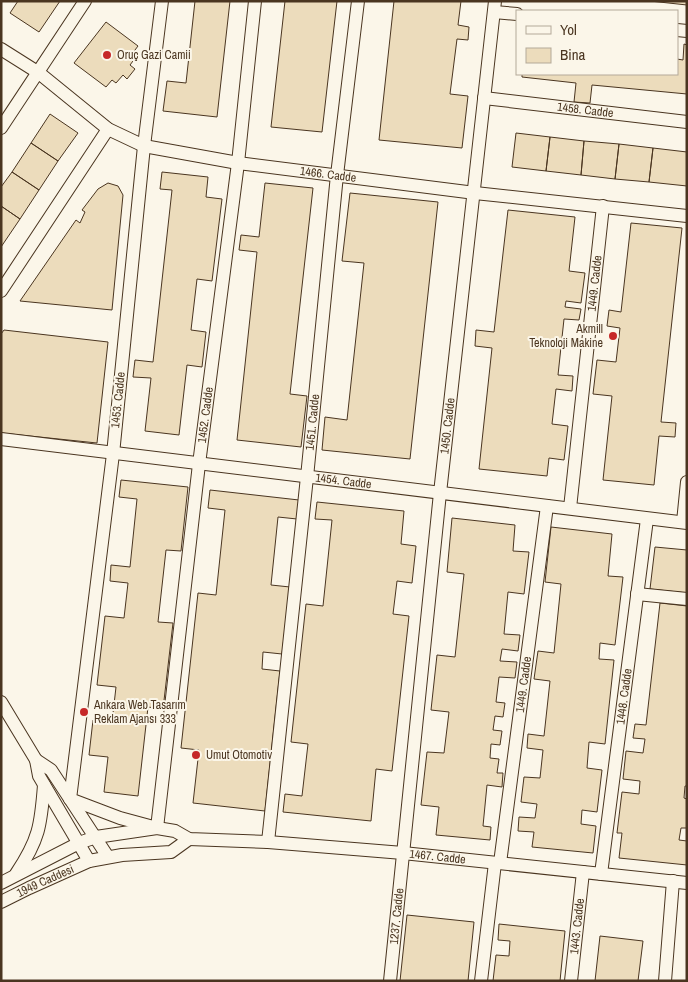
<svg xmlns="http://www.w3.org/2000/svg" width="688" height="982" font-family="'Archivo Narrow',sans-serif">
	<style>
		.building { fill: #ecdcbc; stroke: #4a3520 }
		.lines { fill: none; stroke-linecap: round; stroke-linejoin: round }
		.minor-casing { stroke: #4a3520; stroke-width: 14 }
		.minor { stroke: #fbf6e9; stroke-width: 12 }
		.poi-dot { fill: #c62828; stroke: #fbf6e9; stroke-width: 2 }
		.labels { text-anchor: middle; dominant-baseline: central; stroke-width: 4; stroke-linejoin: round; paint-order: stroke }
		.poi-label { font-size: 12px; fill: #4a3520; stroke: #fbf6e9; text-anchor: start }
		.street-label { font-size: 12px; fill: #4a3520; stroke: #fbf6e9 }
	</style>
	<rect width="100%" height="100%" fill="#fbf6e9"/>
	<path class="building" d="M18,1h42l-21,31 -29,-19z
		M195,1h35l-13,116 -54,-6 4,-30 19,2z
		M285,1h52l-15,131 -51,-5z
		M394,1h67l-3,24 11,2 -1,13 -11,-1 -7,55 18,2 -6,52 -83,-8z
		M650,1h37v4z
		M106,22l32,24 -6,8 4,3 -6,8 5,4 -8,10 -4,-4 -7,8 -4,-3 -6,7 -32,-24z
		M684,44l3,1v49l-95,-9 -2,18 -16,-1 2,-19 -54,-6v-3h155v-15l6,1z
		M50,114l28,19 -20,28 -27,-18z
		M516,133l34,4 -4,34 -34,-4z
		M550,137l34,4 -3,34 -35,-4z
		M584,141l35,3 -4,35 -34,-4z
		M31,143l27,18 -19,29 -27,-18z
		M619,144l34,4 -4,34 -34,-3z
		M653,148l34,4v34l-38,-4z
		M12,172l27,18 -19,29 -19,-13v-19z
		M162,172l46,5 -2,20 16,2 -10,82 -15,-2 -6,51 15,2 -4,35 -15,-2 -8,70 -34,-4 6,-53 -18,-1 2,-17 18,2 19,-172 -12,-1z
		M108,183l10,3 5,9 -11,115 -92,-9 56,-81 4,3 5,-11 -3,-2 16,-21z
		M265,183l48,5 -23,206 17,2 -6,51 -64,-7 20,-188 -18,-2 2,-15 18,2z
		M350,193l88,9 -28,257 -88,-9 3,-33 22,3 17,-157 -22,-2z
		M1,206l19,13 -19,28z
		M508,210l67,7 -6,54 16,2 -4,30 -15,-2 -1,6 16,2 -2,11 -15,-1 -6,56 15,1 -1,15 -16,-2 -4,35 16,2 -4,34 -15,-2 -2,18 -68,-7 13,-121 -17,-2 1,-16 18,2z
		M631,223l51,5 -21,194 15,1 -1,14 -16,-1 -5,49 -51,-5 9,-84 -19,-2 4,-34 19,2 4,-34 -13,-2 2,-16 12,2z
		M4,330l104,12 -11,101 -96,-10v-99z
		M121,480l67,7 -7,64 -15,-1 -8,72 15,1 -10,86 -15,-2 -10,89 -34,-4 4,-35 -19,-2 4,-35 19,2 4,-35 -19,-2 8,-69 19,2 4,-35 -18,-2 1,-16 19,2 7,-68 -18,-2z
		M210,490l89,10 -2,19 -19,-2 -7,68 19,2 -8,67 -19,-2 -1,17 18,2 -15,140 -72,-8 6,-53 -18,-2 17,-155 18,2 9,-85 -17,-2z
		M317,502l87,9 -3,33 15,2 -4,37 -15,-2 -4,33 16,2 -17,155 -16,-2 -5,52 -88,-9 2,-18 17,2 6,-52 -17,-2 15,-138 17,2 9,-86 -17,-1z
		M452,518l63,7 -2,26 16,1 -5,42 -16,-2 -4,42 16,1 -2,16 -16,-2 -2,12 17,1 -2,16 -16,-1 -3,25 9,1 -2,14 -8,-1 -2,14 9,1 -2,14 -9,-1 -1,14 9,1 -2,14h6l-1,14 -15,-2 -4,41 8,1 -1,13 -54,-5 3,-28 -18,-2 6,-53 17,1 5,-41 -18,-2 6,-55 18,2 9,-83 -17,-2z
		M551,527l61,7 -4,42 15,1 -8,68 -15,-2 -1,16 15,1 -9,84 -16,-2 -2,26 15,2 -5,42 -15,-2 -1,14 15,2 -3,27 -61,-6 2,-15 -16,-1 1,-14 16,1 2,-14 -16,-2 3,-25 16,1 3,-28 -16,-2 1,-14 16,2 6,-55 -16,-2 4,-28 16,2 7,-69 -16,-2z
		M655,547l32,3v43l-37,-4z
		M660,603l27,3v180h-2l-1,12 3,1v29h-6l-2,12 8,1v24l-68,-7 3,-25h-5l5,-41 17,2 1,-13 -17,-2 3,-28 17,2 2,-14 -12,-1 2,-14 11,1z
		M407,915l67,7 -6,59h-68z
		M499,924l66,7 -5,50h-67l3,-26 13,1 1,-15 -12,-1z
		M600,936l43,5 -5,40h-43z"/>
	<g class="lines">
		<defs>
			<g id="minor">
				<path id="s1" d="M162,1l-18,145 -31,308 -43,345 50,19 37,10 42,-364 39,-301 17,-162"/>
				<path d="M494,12l23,2"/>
				<path d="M677,30l10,1"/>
				<path id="s2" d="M1,49l38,24 69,56 36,17 94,17 237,30 212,23"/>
				<path id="s3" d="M484,98l203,24"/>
				<path d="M1,128l84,-127"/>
				<path d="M1,291l107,-162"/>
				<path id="s4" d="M1,439l686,84"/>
				<path id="s5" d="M570,508l33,-302"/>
				<path d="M683,522l4,-40"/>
				<path d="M637,594l50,5"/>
				<path d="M1,702l35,58 3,16 50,85"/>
				<path d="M36,760l15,10 57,87"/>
				<path id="s6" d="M268,842l39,-365 30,-302 21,-174"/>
				<path id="s7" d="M500,863l47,-357"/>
				<path d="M16,874c23,-34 25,-49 28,-89"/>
				<path id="s8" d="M601,874l46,-355"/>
				<path id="s9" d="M1,883l78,-40 17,-6 61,-9 18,3 14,8 79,3 135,11 284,30"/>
				<path id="s10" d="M1,902l28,-14 60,-27 33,-6 49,-3 18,-13"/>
				<path id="s11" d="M390,981l50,-488 55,-492"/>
				<path d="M481,981l14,-118"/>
				<path id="s12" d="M571,981l12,-109"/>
				<path d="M665,981l8,-100"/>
			</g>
		</defs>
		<use href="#minor" class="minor-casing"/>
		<use href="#minor" class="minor"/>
	</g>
	<g class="poi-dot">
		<circle cx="107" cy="55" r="5"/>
		<circle cx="613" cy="336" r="5"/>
		<circle cx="84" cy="712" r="5"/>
		<circle cx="196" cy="755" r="5"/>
	</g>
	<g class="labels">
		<g class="poi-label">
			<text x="117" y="55">Oruç Gazi Camii</text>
			<text x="603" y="329" text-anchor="end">Akmill<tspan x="603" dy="14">Teknoloji Makine</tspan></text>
			<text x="94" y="705">Ankara Web Tasarım<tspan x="94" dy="14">Reklam Ajansı 333</tspan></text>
			<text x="206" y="755">Umut Otomotiv</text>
		</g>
		<g class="street-label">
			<text stroke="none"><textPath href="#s3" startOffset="102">1458. Cadde</textPath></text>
			<text stroke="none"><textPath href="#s2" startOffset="360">1466. Cadde</textPath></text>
			<text stroke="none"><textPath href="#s5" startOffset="226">1449. Cadde</textPath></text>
			<text transform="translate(118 400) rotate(-84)">1453. Cadde</text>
			<text stroke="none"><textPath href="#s1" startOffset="1311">1452. Cadde</textPath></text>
			<text stroke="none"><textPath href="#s6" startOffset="422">1451. Cadde</textPath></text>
			<text stroke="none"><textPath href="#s11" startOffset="558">1450. Cadde</textPath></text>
			<text stroke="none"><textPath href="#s4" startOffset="345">1454. Cadde</textPath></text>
			<text stroke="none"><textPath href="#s7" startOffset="180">1449. Cadde</textPath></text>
			<text stroke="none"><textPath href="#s8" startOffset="179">1448. Cadde</textPath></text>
			<text stroke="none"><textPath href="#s9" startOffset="451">1467. Cadde</textPath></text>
			<text stroke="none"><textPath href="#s10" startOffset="49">1949 Caddesi</textPath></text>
			<text stroke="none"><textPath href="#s11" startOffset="65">1237. Cadde</textPath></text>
			<text stroke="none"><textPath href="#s12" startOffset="55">1443. Cadde</textPath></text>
		</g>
	</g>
	<rect width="688" height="982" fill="none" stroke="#4a3520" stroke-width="5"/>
	<rect x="516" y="10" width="162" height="65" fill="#fbf6e9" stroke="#b4a999"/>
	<rect x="526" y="26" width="25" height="8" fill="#fbf6e9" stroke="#b4a999"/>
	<text x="560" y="35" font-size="15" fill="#4a3520">Yol</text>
	<rect x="526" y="48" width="25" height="15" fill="#ecdcbc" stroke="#b4a999"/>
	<text x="560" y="60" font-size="15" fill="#4a3520">Bina</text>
</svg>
